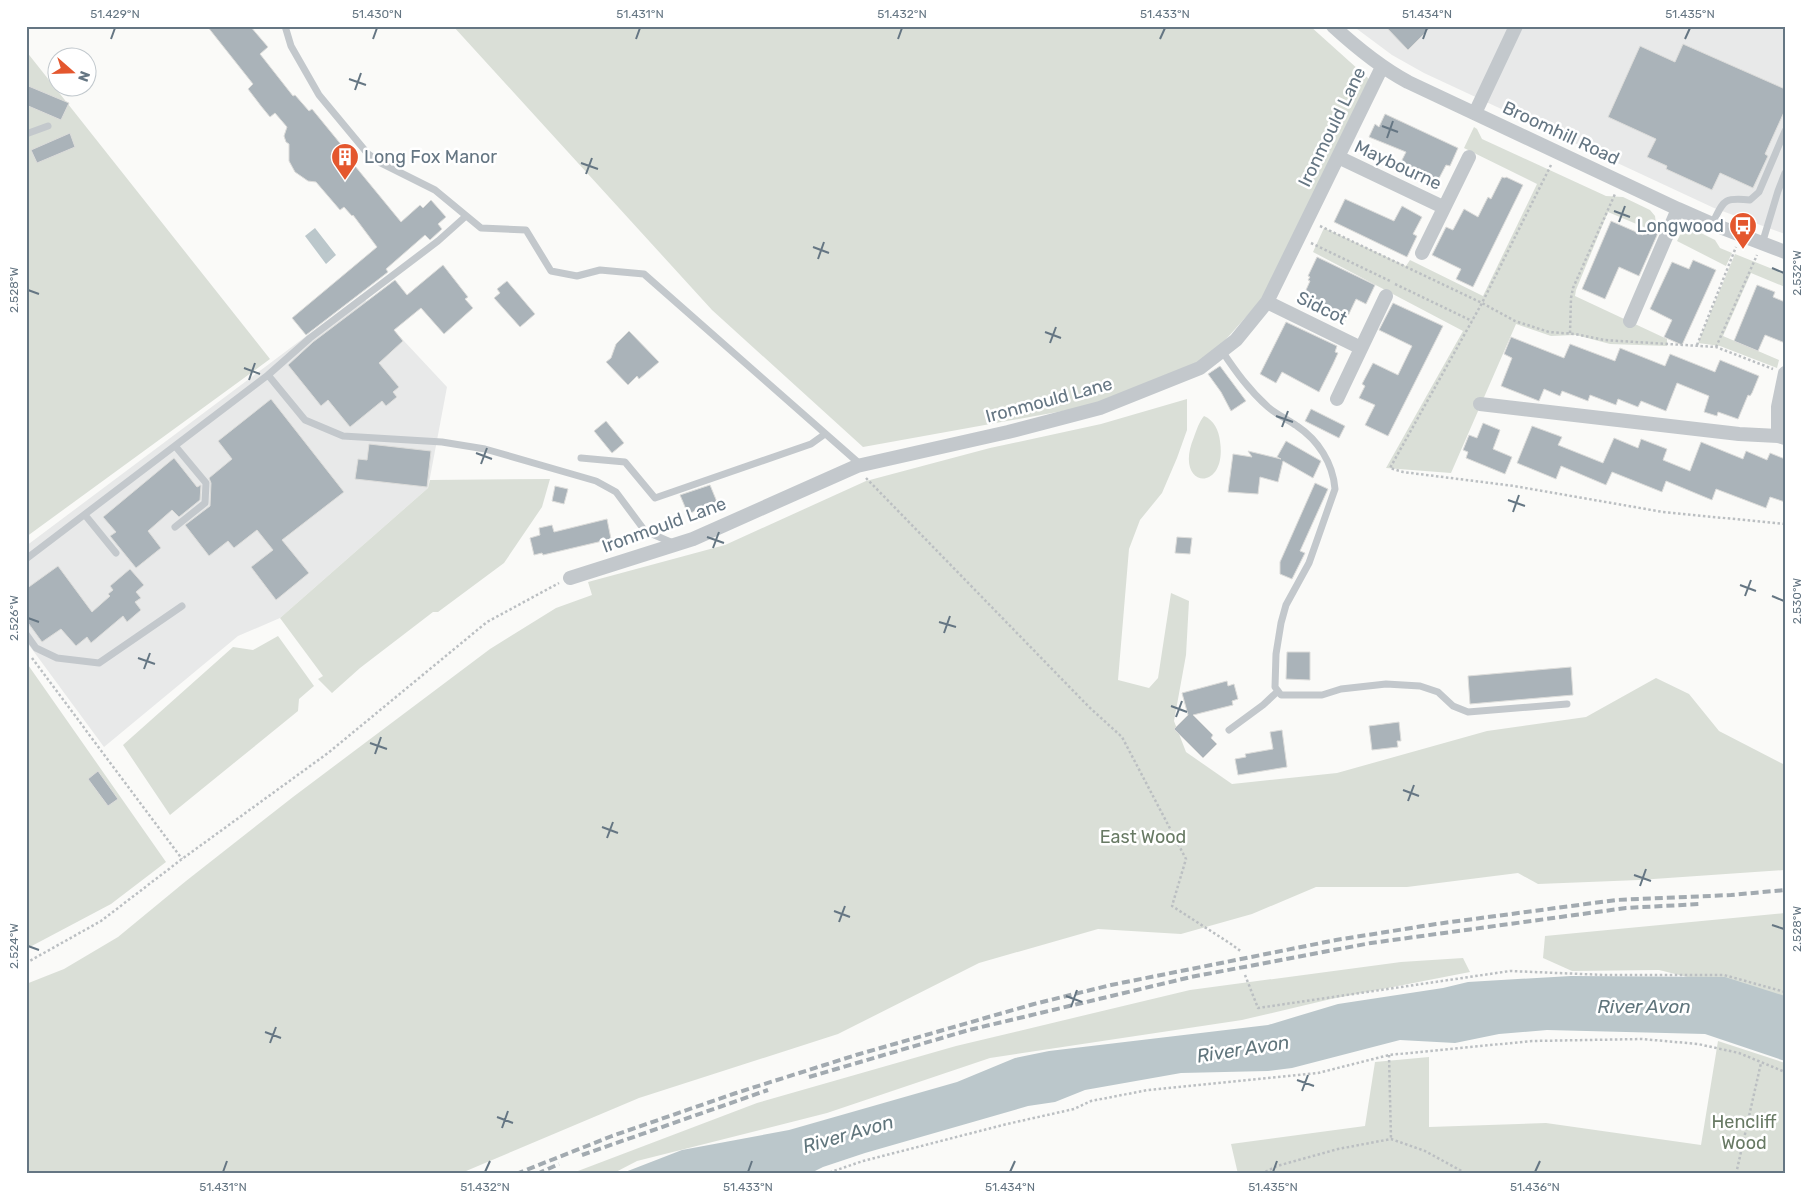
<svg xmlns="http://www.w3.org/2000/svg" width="1811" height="1200" font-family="Rubik,sans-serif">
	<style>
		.built { fill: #e8e9e9 }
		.green { fill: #dadfd7 }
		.water { fill: #bbc7cb }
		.building { fill: #aab3b9; stroke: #dcdcda }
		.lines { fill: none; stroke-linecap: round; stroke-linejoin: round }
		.path { stroke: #bbbfc2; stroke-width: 2.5; stroke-dasharray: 2.5 2.5; stroke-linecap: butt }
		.lane { stroke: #c3c8cc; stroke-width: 7 }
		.street { stroke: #c3c8cc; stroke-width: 14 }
		.rail { stroke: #a2aab0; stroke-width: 4; stroke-dasharray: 8 4; stroke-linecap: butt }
		.ticks { fill: none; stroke: #657683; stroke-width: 2 }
		.labels { text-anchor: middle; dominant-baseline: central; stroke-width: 5; stroke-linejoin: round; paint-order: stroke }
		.street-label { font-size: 18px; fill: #657683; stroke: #fff }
		.poi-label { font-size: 18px; fill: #657683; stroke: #fff; text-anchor: start }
		.park-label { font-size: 18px; fill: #687a64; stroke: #fff }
		.water-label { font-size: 19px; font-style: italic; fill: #60757c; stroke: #fff }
		.neatline { fill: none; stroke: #657683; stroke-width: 2 }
		.ticks-label { font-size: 12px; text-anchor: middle; fill: #657683 }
	</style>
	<rect width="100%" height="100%" fill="#fafaf8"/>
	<path class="built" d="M1353,26h432v208l-71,-26 -290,-135 -32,-18z
		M361,295l86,92 -19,101 -148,130 -42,18 -134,111 -78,-106v-95z"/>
	<path class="green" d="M453,26h857l59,53 -107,220 -43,48 -23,17 -100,41 -233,42 -151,-137z
		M26,51l244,308 -244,178z
		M1474,127l3,2 5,10 124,57 17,1 27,13 5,6 1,8 -3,7 -45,-19 -32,78 -1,6 92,43v7l-57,-2 -34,-9 -25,1 -35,-12 -65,149 -65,-5 77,-137 -150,-79 11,-24 82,38 4,-6 73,36 54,-112 -73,-36z
		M1687,230l10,1 18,9 5,8 12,5 -6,13 -49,-25 3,-6z
		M1735,254l50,20v13l-34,-14 -28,63 56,24 -2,8 -57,-22 -22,-3z
		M1187,399v31l-10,28 -15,35 -22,27 -11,29 -11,131 31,8 9,-10 13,-85 18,8 -3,54 -12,66 12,31 46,32 105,-11 150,-42 99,-14 70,-39 33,16 30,37 66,34v105l-146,10 -101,4 -20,-11 -111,14h-91l-64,27 -71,20 -83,-5 -119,34 -141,71 -199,64 -180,76h-433v-190l38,-15 54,-32 68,-56 107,-84 197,-148 66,-41 36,-13 -4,-13 137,-37 141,-64 124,-33 111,-24z
		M1204,416c10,4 15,15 16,25 8,53 -48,48 -26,-4 3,-8 5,-15 10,-21z
		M550,479l-8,28 -38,56 -66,49h-5l-73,56 -28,25 -14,-14 5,-3 -43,-58 148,-130 2,-8z
		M278,636l36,50 -15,13 -1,12 -128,104 -47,-70 110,-98 20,3z
		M26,662l140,200 -55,42 -85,45z
		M1785,913v88l-126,-31 -87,1 -29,-13 2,-22z
		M1463,958l7,14 -139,27 -89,21 -252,38 -163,55 -190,48 -25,13h-42l187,-71 199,-57 234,-56 211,-28z
		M1718,1041l67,22v111h-547l-7,-30 134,-18 10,-64 54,-5v70l117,-4 155,22z"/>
	<path class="water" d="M315,228l21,27 -10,9 -21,-28z
		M1571,976l154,1 60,19v65l-80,-27 -158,-4 -48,4 -44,9 -55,-3 -108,28 -24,3 -87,2 -96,17 -30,12 -27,4 -163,47 -42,14 -14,7h-189l62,-24 107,-20 168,-48 58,-24 34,-7 219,-26 70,-21 105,-16 25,-6z"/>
	<path class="building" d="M207,26h43l18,21 -8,7 33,42 2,-1 14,16 3,-2 45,55 -2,2 46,56 19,-17 3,3 8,-8 15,17 -8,7 4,5 -12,11 -5,-5 -39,34 2,3 -82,63 -14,-17 85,-71 -24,-32 -1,1 -8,-9 -4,3 -24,-28 -8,-1 -13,-9 -6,-11v-17l-3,-2 -2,-6 3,-9 -12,-14 -5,4 -9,-11 -13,-17 5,-5z
		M1385,26h47l-24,24z
		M1683,44l102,45v21l-20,44 3,2 -15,32 -33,-15 -8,17 -46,-21 1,-3 -20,-9 9,-18 -48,-22 32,-71 35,16z
		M26,85l43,18 -8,17 -35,-15z
		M1385,114l73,34 -8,18 -4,-1 -10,19 -9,-5 -1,2 -28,-13 8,-16 -37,-15 6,-13 4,3z
		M70,133l5,14 -38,16 -6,-13z
		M1502,177l3,1 1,-1 17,8 -50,102 -17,-8 5,-10 -29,-14 14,-28 7,3 11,-21 14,8 10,-20 3,2z
		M1345,199l49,22 8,-15 20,11 -9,17 4,2 -10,21 -73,-35z
		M1611,221l32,14 3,-7 12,5 -19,43 -20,-9 -14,32 -23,-10z
		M1317,257l58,28 -9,19 -10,-5 -10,21 -44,-21 8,-18 -2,-1 2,-3 -2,-1z
		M1693,260l23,10 -34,75 -18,-8 8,-17 -22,-11 22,-47 17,7z
		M443,265l25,32 -3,2 8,9 -29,26 -23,-26 -27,22 9,11 -24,22 20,24 -6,5 4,5 -11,9 -4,-5 -32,26 -22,-27 -7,6 -33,-41 25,-23 82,-62 12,15z
		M507,281l28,33 -15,13 -26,-29 6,-5 -3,-4z
		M1757,285l18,7 -2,5 12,5v41l-20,-8 -7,16 -24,-10z
		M1393,303l50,23 -55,110 -23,-11 10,-20 -16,-7 6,-12 -3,-2 11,-21 25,12 14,-29 -33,-16z
		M1286,322l51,24 -2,6 3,1 -5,11 -14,28 -37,-20 -6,11 -16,-9z
		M629,331l30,31 -20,17 -2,-3 -9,9 -22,-23 5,-4 5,-14z
		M1511,337l53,21 6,-14 45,17 5,-13 45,18 5,-12 45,18 5,-12 39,16 -7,17 -2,3 -2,-1 -10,24 -20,-7 -1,4 -13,-4 5,-16 -32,-13 -11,28 -25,-10 -3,6 -20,-8 -2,6 -26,-10 -2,6 -26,-10 -2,5 -16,-7 -5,12 -38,-15 11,-28 -8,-4z
		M1220,366l26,35 -15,10 -10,-19 -13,-18z
		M271,399l73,93 -62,48 27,33 -33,27 -25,-33 22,-17 -16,-20 -23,18 -6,-7 -19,15 -24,-31 25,-19 1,-23 -2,-5 23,-19 -14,-18z
		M1311,409l34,17 -6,12 -34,-17z
		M606,421l18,22 -12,10 -18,-22z
		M1483,423l17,7 -7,19 19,8 -7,17 -39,-16 2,-6 -5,-2 6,-15 8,3z
		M1532,426l30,11 -4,8 45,18 11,-25 24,10 3,-9 26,10 -4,11 27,11 11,-29 42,17 3,-8 21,9 3,-7 15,6v43l-15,-5 -4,11 -50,-19 -4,11 -46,-19 -4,11 -50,-20 -6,13 -45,-19 -5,13 -39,-16z
		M1286,441l35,20 -8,17 -30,-17 -5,21 -18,-5 -2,17 -30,-2 5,-38 19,3 -4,-6 33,8 -4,-2z
		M369,444l62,7 -4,36 -72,-8 3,-20 9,1z
		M174,458l23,29 4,-2 -1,15 -21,17 -7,-7 -24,21 13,17 -25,20 -26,-32 6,-4 -13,-15z
		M1315,483l13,6 -28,62 5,2 -13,26 -12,-5v-12z
		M710,485l7,17 -29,12 -8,-19z
		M555,486l13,3 -4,15 -12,-3z
		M607,519l4,20 -68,16 -1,-2 -8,2 -4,-17 10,-3 -1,-7 13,-3 2,7z
		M1177,537l15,1 -2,16 -15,-1z
		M58,566l34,46 18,-16 -2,-2 5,-4 -3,-4 20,-17 14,16 -8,7 5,6 -6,4 6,8 -14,12 -4,-6 -32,27 -4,-6 -11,9 -15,-17 -19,13 -16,-22v-31z
		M1287,652h23v28l-24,-1z
		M1571,667l2,28 -103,9 -2,-28z
		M1227,681l1,5 6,-2 4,15 -6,2 1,4 -40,10 20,20 -2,3 6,6 -14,14 -29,-29 14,-14 -6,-22z
		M1399,722l2,19h-4l1,6 -26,3 -3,-24z
		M1282,730l5,37 -49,8 -3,-16 11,-2 -1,-3 28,-5 -3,-17z
		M98,771l20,28 -10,7 -20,-27z"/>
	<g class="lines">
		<path class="path" d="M1551,165l-69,138 -92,165 13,4 111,14 149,26 122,12
			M1320,226l162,77 33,18 34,11 26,2 29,6 112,7 57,22
			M1311,243l79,38
			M1395,284l77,37
			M1570,333l1,-35 2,-10 42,-94
			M1697,345l39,-98
			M1716,347l41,-92
			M866,478l223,229 33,30 64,122 -14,47 59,38 11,8
			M32,658l150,201
			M26,963l75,-42 81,-62 146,-106 159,-131 72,-39
			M1245,975l13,33 252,-37 95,4h119l61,17
			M1389,1055l2,84
			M825,1174l38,-13 144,-37 67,-15 17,-8 57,-11 170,-17 71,-18 143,-14 110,-2 56,5 41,9 46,19
			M1261,1174l16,-8 61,-17 53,-10 34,12 42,23
			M1736,1174l25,-111"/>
		<path class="lane" d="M285,26l6,20 28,49 49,59 13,9 54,27 46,38 45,2 25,41 26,5 23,-6 44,4 217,191
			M26,134l22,-8
			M1712,224c12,-23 10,-27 38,-24l9,-8 26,-61
			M1762,244l16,-53 7,-18
			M1222,351c14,21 27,39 46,56 8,7 19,12 29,19 21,14 36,37 38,63l-26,74 -23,42 -5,18 -5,31 -1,33 6,8h41l19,-6 45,-5 34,2 18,6 15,14 15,6 99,-8
			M268,375l42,-37 128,-97 28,-25
			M581,458l44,4 30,36 156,-54 14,-10
			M85,515l31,38
			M175,527l30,-24 1,-20 -30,-36
			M26,559l242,-184 37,45 38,16 99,6 43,7 111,32 20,11 29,39 28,12
			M26,634l10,14 21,10 42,5 83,-57
			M1229,730l34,-25 15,-14"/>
		<path class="street" d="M1333,26c24,22 47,41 75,56l270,127 34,15 73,28
			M1475,113l41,-87
			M1338,157l105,50
			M1422,253l47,-96
			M1267,302l94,46
			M1630,321l48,-112
			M1337,399l49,-103
			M1480,404l259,30 39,2 7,2
			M1778,436v-29l7,-34
			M570,578l123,-39 164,-73 151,-34 92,-24 100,-40 36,-28 31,-38 115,-235"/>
		<path class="rail" d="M809,1077l160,-47 222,-53 180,-34 255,-35 74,-4
			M582,1155l186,-65
			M516,1174l96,-38 124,-43 120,-38 178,-51 77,-19 225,-45 100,-16 180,-24 115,-5 54,-5
			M537,1174l22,-10"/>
	</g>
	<path class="ticks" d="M111,39l4,-11M373,39l4,-11M636,39l4,-11M898,39l4,-11M1160,39l5,-11M1423,39l4,-11M1685,39l5,-11M349,79l17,6M355,90l6,-17M1382,126l16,6M1387,138l6,-17M581,163l17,6M586,174l6,-16M1614,211l16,6M1619,222l6,-16M813,247l16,6M818,259l6,-17M1772,268l12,5M28,290l11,4M1045,332l16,6M1050,343l6,-16M244,368l16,6M249,380l6,-17M1276,416l17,6M1282,427l6,-16M476,453l16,6M481,464l6,-16M1508,500l17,6M1513,512l6,-17M707,537l17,6M713,548l6,-16M1740,585l16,6M1745,596l6,-16M1772,596l12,5M28,618l11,4M939,622l17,5M944,633l6,-17M138,658l17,6M144,669l6,-16M1171,706l16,6M1176,717l6,-16M370,743l17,6M375,754l6,-17M1403,790l16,6M1408,801l6,-16M602,827l16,6M607,838l6,-16M1634,875l17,6M1640,886l6,-17M834,911l16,6M839,922l6,-16M1772,925l12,4M28,946l11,4M1066,996l16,6M1071,1007l6,-17M265,1032l16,6M270,1043l6,-16M1297,1080l17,6M1302,1091l6,-16M497,1117l16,6M502,1128l6,-17M223,1172l4,-11M485,1172l5,-11M748,1172l4,-11M1010,1172l5,-11M1273,1172l4,-11M1535,1172l5,-11"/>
	<defs>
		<symbol id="building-pin" viewBox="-11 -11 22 30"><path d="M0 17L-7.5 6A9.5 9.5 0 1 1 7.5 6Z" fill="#e4572e" stroke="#fff"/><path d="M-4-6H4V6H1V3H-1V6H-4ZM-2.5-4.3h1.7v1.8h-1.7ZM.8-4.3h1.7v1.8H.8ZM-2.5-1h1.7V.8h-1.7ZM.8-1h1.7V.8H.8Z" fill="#fff"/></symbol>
		<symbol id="bus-pin" viewBox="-11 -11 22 30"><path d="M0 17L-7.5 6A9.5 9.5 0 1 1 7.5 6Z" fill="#e4572e" stroke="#fff"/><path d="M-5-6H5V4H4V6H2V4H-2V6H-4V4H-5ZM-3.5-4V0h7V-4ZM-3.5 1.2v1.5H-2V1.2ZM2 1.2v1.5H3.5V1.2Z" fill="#fff"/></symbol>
	</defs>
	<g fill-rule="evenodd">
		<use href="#building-pin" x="329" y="141" width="32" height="43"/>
		<use href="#bus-pin" x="1727" y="210" width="32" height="43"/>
	</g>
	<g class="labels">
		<g class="street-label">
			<text transform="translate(1332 127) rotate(-64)">Ironmould Lane</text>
			<text transform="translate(1561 133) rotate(25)">Broomhill Road</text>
			<text transform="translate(1398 165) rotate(25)">Maybourne</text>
			<text transform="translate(1322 308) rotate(26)">Sidcot</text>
			<text transform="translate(1049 400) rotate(-15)">Ironmould Lane</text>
			<text transform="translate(664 525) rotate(-20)">Ironmould Lane</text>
		</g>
		<g class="poi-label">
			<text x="364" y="157">Long Fox Manor</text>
			<text x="1724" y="226" text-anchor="end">Longwood</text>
		</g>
		<g class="park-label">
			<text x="1143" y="837">East Wood</text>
			<text x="1744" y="1122">Hencliff<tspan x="1744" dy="21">Wood</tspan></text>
		</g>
		<g class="water-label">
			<text x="1644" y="1006">River Avon</text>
			<text transform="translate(1243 1049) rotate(-9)">River Avon</text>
			<text transform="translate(848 1134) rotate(-16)">River Avon</text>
		</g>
	</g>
	<rect width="1811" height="1200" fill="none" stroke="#ffffff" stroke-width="55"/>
	<g transform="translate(72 72) rotate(110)"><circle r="24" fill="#ffffff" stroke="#c1c8cd"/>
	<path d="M0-4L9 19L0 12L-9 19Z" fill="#e4572e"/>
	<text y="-8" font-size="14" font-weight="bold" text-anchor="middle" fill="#657683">N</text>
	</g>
	<rect x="28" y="28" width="1756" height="1144" class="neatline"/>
	<g class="ticks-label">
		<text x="115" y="18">51.429°N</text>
		<text x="377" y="18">51.430°N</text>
		<text x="640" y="18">51.431°N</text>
		<text x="902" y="18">51.432°N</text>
		<text x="1165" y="18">51.433°N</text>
		<text x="1427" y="18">51.434°N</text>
		<text x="1690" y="18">51.435°N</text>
		<text transform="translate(1797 273) rotate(-90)" y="4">2.532°W</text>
		<text transform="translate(14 290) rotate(-90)" y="4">2.528°W</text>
		<text transform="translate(1797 601) rotate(-90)" y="4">2.530°W</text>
		<text transform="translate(14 618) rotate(-90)" y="4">2.526°W</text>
		<text transform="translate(1797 929) rotate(-90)" y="4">2.528°W</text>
		<text transform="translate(14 946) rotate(-90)" y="4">2.524°W</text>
		<text x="223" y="1191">51.431°N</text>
		<text x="485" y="1191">51.432°N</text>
		<text x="748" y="1191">51.433°N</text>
		<text x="1010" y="1191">51.434°N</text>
		<text x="1273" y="1191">51.435°N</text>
		<text x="1535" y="1191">51.436°N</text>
	</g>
</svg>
